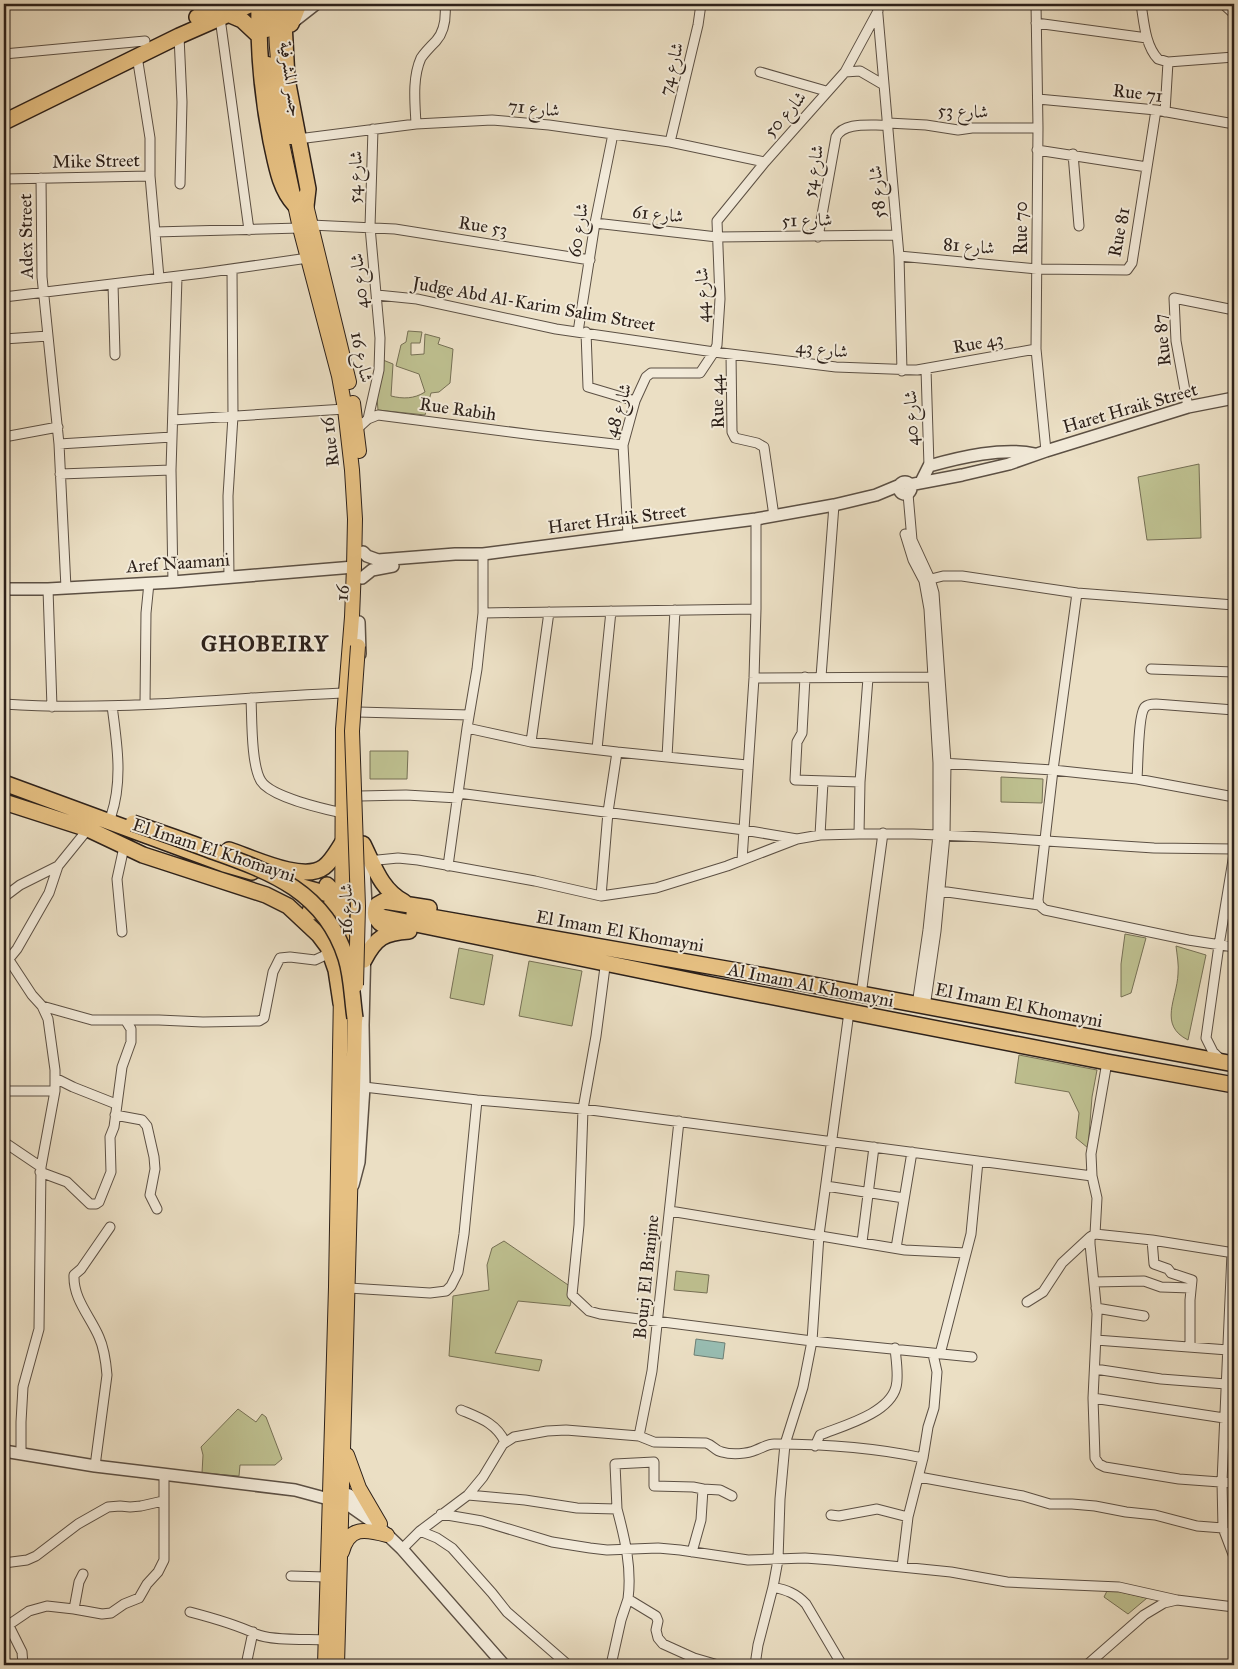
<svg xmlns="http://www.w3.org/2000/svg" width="1238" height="1669" font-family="'IM FELL Great Primer',Amiri,serif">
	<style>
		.green { fill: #bec090; stroke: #767055 }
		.water { fill: #98bdb2; stroke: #6d7f75 }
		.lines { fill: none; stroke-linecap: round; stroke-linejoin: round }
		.minor-casing { stroke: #5c5044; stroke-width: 11 }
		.tertiary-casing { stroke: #5c5044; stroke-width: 14 }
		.primary-casing { stroke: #2d211a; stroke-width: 16 }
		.trunk-casing { stroke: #2d211a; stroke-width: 18 }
		.minor { stroke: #f2ead9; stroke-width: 9 }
		.tertiary { stroke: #f2ead9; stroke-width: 11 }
		.primary { stroke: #e6c082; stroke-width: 14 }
		.trunk { stroke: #e6c082; stroke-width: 15 }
		.primary-bridge-casing { stroke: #2d211a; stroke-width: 16; stroke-linecap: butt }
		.trunk-bridge-casing { stroke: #2d211a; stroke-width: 18; stroke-linecap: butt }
		.primary-bridge { stroke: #e6c082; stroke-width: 14 }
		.trunk-bridge { stroke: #e6c082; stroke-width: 15 }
		.labels { text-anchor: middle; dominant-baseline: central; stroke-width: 4; stroke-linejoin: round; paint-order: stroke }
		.street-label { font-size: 18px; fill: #2d211a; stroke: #f2ead9 }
		.district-label { font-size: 22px; font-weight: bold; letter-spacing: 1px; fill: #2d211a; stroke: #f2ead9 }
	</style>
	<rect width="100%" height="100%" fill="#ebdfc4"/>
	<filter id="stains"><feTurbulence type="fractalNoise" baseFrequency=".004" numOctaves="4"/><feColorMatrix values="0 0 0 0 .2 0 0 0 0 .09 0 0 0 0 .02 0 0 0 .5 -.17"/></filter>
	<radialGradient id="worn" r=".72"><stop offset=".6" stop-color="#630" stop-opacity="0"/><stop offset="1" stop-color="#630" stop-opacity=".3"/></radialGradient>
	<path class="green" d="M408,331l14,1 -2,11h-9v12l13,-1 1,-20 15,4 -2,6 15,5 -3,34 -11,9 -8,1 -6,22 -47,-5 -1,-12 6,-38 10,4 -2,32c12,3 23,3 34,-4l-6,-18 -23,-8 5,-21 5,-3z
		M1199,464l2,74 -54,2 -9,-63z
		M370,751h38l-1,28h-37z
		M1001,777l42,2 -1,24 -41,-1z
		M1125,934l21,4 -15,55 -10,4v-33z
		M1176,946l30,9 -18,85c-30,-15 -11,-41 -10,-66 1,-9 -1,-19 -2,-28z
		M459,948l34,7 -9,50 -34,-7z
		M529,961l53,10 -10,55 -53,-10z
		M1019,1055l78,15 -5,27 -4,51 -12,-10 3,-25 -10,-21 -54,-9z
		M504,1241l70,48 -4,17 -52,-5 -23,52 47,7 -3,11 -90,-15 4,-60 36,-6 -2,-25 5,-17z
		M676,1271l33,4 -2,18 -33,-3z
		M238,1409l18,13 6,-8 4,3 16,42 -7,6h-35l-1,11 -37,-3 1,-18 -2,-8z
		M1108,1589l39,9 -19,16 -24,-17z"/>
	<path class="water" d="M696,1339l29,4 -2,16 -29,-4z"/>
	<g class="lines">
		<defs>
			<path id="minor" d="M877,4l22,252 3,115
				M1036,4l2,124 -2,221 10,102
				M1141,4c3,18 4,41 17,55l10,3 -3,50
				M1223,4l11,10
				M220,18l29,212
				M1036,23l111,15
				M179,36l3,66 -2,82
				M4,54l141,-13
				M137,56l13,82v38l9,102
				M1168,62l66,-5
				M760,72l66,19
				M845,72l15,-1 24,14
				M1038,99l118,11 78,14
				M888,123l38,2 32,5 14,-2h66
				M416,124c-1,-21 -4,-46 5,-66 4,-6 10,-12 15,-17 9,-10 10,-25 9,-37
				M298,139l118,-15 76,-4 57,5 121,17 95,20
				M670,142l28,-117 3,-21
				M1037,150l110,17
				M1073,154l6,72
				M41,178l1,99 17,167 7,144
				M4,179l146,-3
				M595,223l122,14 180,-2
				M311,225l84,4 195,31
				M155,232l145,-4
				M818,237l18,-100c8,-16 36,-11 52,-12
				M899,256l138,13 90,1 5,-7 24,-153
				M113,284l2,71
				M377,295l40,4 139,30 158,23 122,15 81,3 119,-21
				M4,297l199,-24 105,-15
				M578,332l17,-109 18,-89
				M586,332l2,55 47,14
				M4,339l44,-3
				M731,354l1,78 3,6 22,5 7,4 10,69
				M926,369l3,97
				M1188,407l-12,-66 -2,-43 60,12
				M368,419l11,-49 1,-32 -10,-111 3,-98
				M173,420l172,-11
				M357,429l11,-10 10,-4 156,20 89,10
				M4,437l54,-10
				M59,444l113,-7
				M60,474l111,-4
				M908,494l4,46 18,39 4,14 12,170 -1,72 -9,96 -11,76
				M905,534l8,26 11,21 5,28 9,154v72l-10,95 -11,75
				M628,535l-5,-90 12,-44 11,-24 5,-4h49l14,-21 3,-7 3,-46 -3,-78 48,-59 80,-90 33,-61
				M229,577l-1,-81 5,-80 -1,-147
				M927,580l16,-4h19l115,17 157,12
				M173,582l-2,-112 6,-193
				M48,589l4,118
				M1077,593l-24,177 -15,130 1,5 6,5 143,30 46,7
				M483,613l273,-4
				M1151,669l83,3
				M805,677l-3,56 -5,9 -2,38 65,2
				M821,677l13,-172
				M754,678l179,-1
				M251,698c1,20 0,67 10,83 10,16 63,28 82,32
				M4,704c113,8 228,-7 342,-11
				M145,704l1,-91 3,-30
				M358,712l111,3
				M467,728l64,14 86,10 130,13
				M531,742l18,-130
				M597,749l14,-138
				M667,757l8,-147
				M942,763l111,7 84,9 97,18
				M1137,779c1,-12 1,-65 8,-72 3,-3 7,-3 11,-3l78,6
				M458,793l286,37 53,9
				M360,796l46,-1 52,3
				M111,816c12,-35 6,-73 1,-110
				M859,834l1,-52 8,-104
				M820,835l3,-53
				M742,860l12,-182 2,-69v-90
				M368,861l30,-3 20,2 117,21 66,15 55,-8 71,-22 70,-27 23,-4 39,-1h54l73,3 168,11 80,1
				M448,866l19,-138 10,-59 6,-56v-59
				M940,891l99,14
				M601,896l7,-84 9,-60
				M4,897l16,-12 38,-19
				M122,932l-5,-53 7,-32
				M9,960l23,35 10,11 6,13 7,51v21l-14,76 -2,162 -16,58 -2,35v32
				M4,965l13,-16 32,-56 9,-27 30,-37
				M605,967l-9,69 -13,73 -4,116 -7,70 17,16 11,3 212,27 160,16
				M861,995l22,-162
				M42,1006l50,14h67l44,2 56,-1 5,-3 9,-46 7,-14 10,-1 25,3 15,-7
				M1222,1061l-9,-9 -7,-14 13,-93 15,-91
				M1107,1062l-16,92 1,22 5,22 -2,36 -5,3v7l7,70 -4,84 2,60 4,6 6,3 74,12 55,4
				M55,1078l18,9 43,17
				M364,1087l113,13 106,9 509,67
				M4,1091h51
				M115,1115l27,5 5,6 7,31 1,12 -5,26 7,14
				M4,1142l37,25
				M40,1172l27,10 23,22h6l3,-2 12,-30 -1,-35 4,-10 8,-60 9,-25v-13l-5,-8
				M826,1186l78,12
				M670,1211l235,39 61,3
				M1095,1234l57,6 82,13
				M1152,1240l2,24 14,5 3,4 21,7 -2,20v47
				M862,1242l12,-95
				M896,1248l16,-96
				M1232,1253l-10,229 1,46 11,29
				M1094,1282l50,-1 17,6 30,1
				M349,1288l81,5 16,-2 5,-5 7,-14 6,-38 13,-134
				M1027,1302l16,-10 19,-29 28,-26
				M1096,1308l48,8
				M1096,1340l132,10
				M940,1354l31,-120 7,-73
				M1095,1369l66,10 65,5
				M1093,1398l131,20
				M461,1410c19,8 35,13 44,32
				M639,1436l13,-65 27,-250
				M815,1446l5,-11c22,-9 69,-21 76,-48 3,-11 0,-27 -1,-39
				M923,1458l5,-31 6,-19 3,-36 -4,-18
				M95,1466l12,-91c-1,-12 -3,-27 -8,-38 -9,-21 -26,-38 -25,-62l7,-6 29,-42
				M919,1477l104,19 27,8h22l23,2 31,6 29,3 42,11 26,2
				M468,1495l57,5 52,8 40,1c8,30 15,59 11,90l28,17 2,5 -2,9 2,8 5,6 31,14 24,7
				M617,1509l-2,-45 39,-2v24l39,1 10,2
				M441,1514l41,7 70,21 38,6 17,2 51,-2 22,2 68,10 57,-2 27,2 119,12 56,10 112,5 58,13
				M831,1515l8,1 38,-7 31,8
				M420,1531l17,7 15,10 40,45 15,19 61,53
				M402,1549l18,-18 48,-36 15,-18 20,-33 11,-7 33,-6 19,-1 73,6 15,6 52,1c7,2 9,8 16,9 10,3 25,2 34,-2 6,-2 11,-6 18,-6 47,0 103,4 149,14l-15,59 -6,50
				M692,1552l9,-32 2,-31 17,1 12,6
				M4,1563l23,-3 9,-4 42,-32 30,-17 12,-1 10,1 11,-1 22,-5
				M291,1576l35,1
				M773,1587c13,3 23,6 33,17l36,61
				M74,1609l5,-27 4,-8
				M190,1612c23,6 45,12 66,22 14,7 53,5 69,6
				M8,1624l14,28 1,13
				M4,1628l25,-17 18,-5 27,3 28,5 9,-1 13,-9 15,-6 8,-14 11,-12 6,-12v-85
				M246,1665l7,-33
				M611,1665l10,-45 7,-21
				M755,1665l3,-20 15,-58 5,-27 2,-61 5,-55 18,-57 9,-46 7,-106 30,-223
				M1087,1665l57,-50 20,-12 13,-3 57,7"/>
			<path id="tertiary" d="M293,22l23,-18
				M921,482l8,-16c32,-9 74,-19 106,-12
				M899 488a6 6 0 1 1 12 0a6 6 0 1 1-12 0Z
				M909,485l53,-10 47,-11 37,-13 142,-44 46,-9
				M363,552l4,4 11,4 77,-6h28l273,-35 78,-14 42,-10 24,-10
				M362,578l10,-8 21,-4
				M4,589h44l125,-7 181,-15
				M359,622l1,32
				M353,1185l6,-23 5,-75 -1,-62 3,-120 -3,-55
				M4,1451l91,15 200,24 52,14 30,21 25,24 102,116
				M334,1490l15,5 18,14"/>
			<path id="primary" d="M276,9c-1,44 5,85 15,128
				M266,30l1,-26
				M268,64l2,23 30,141 39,148 6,33 7,61 3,49 -1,48 -2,50 -9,112 -1,219
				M304,197l45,185
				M353,403l6,48
				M347,1455l12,33 21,36
				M342,1552c7,-26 23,-23 45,-17
				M325,1665l11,-378 5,-295
				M337,1665l18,-647"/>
			<path id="trunk" d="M259,4c-1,47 3,91 12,137 5,22 8,47 24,64
				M283,4l4,75 21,110 -2,17
				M228,14l14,6 16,15
				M197,17l28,-13
				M291,24l8,-20
				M4,122l175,-86 73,-32
				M4,783l220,81 28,8
				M4,802l84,27 55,26 123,40 22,11 31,29 9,12 8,23 5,33
				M363,844c11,22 18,46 41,58
				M229,850c22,7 74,33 95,17 8,-6 13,-16 19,-25
				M288,883l40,11
				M310,911l15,2 6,-4 2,-18 -6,-6
				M414,914l335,59 485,91
				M382,917l320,66 405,79 127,23
				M383,925c-8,-5 -9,-12 -6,-20l7,-4 45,7
				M364,960c12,-23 20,-27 45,-29"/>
		</defs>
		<use href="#minor" class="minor-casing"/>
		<use href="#tertiary" class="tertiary-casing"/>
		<use href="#primary" class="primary-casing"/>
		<use href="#trunk" class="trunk-casing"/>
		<use href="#minor" class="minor"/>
		<use href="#tertiary" class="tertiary"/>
		<use href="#primary" class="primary"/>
		<use href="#trunk" class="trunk"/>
		<defs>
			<path id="primary-bridge" d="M356,985l2,-79 -6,-175 6,-85"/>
			<path id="trunk-bridge" d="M133,823c26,9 53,18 79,28 60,21 113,41 134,107 6,19 6,40 9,60"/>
		</defs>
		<use href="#primary-bridge" class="primary-bridge-casing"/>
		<use href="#trunk-bridge" class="trunk-bridge-casing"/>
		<use href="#primary-bridge" class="primary-bridge"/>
		<use href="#trunk-bridge" class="trunk-bridge"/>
	</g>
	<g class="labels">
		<g class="street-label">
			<text transform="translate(671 69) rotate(-76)">شارع 74</text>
			<text transform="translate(291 79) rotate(82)">جسر المشرفية</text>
			<text transform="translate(1138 93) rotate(7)">Rue 71</text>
			<text transform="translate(534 108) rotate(6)">شارع 71</text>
			<text transform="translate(963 111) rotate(2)">شارع 53</text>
			<text transform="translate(785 114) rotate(-49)">شارع 50</text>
			<text transform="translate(96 161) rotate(-1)">Mike Street</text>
			<text transform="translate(813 171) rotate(-80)">شارع 54</text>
			<text transform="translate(355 177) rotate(-88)">شارع 54</text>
			<text transform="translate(877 192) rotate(-95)">شارع 58</text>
			<text transform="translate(658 214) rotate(6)">شارع 61</text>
			<text transform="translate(807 220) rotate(-1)">شارع 51</text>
			<text transform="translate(483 226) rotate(9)">Rue 53</text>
			<text transform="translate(1021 228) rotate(-90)">Rue 70</text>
			<text transform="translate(578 230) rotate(-81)">شارع 60</text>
			<text transform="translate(1119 232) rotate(-79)">Rue 81</text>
			<text transform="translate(26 236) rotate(-91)">Adex Street</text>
			<text transform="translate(969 246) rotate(5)">شارع 81</text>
			<text transform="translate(359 281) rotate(-96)">شارع 40</text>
			<text transform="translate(702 295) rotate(-91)">شارع 44</text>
			<text transform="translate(534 304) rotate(10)">Judge Abd Al-Karim Salim Street</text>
			<text transform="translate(1162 340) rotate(-96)">Rue 87</text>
			<text transform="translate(978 343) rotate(-10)">Rue 43</text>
			<text transform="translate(822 349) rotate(6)">شارع 43</text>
			<text transform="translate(362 357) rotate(78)">شارع 16</text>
			<text transform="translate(717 402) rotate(-92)">Rue 44</text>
			<text transform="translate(1130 408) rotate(-16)">Haret Hraik Street</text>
			<text transform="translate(458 409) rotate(8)">Rue Rabih</text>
			<text transform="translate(618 410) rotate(-73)">شارع 48</text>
			<text transform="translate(911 418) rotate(-92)">شارع 40</text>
			<text transform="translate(330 442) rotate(-97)">Rue 16</text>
			<text transform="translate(617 519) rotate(-7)">Haret Hraik Street</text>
			<text transform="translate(178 563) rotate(-4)">Aref Naamani</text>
			<text transform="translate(342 593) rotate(-86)">16</text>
			<text transform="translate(214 850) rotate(18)">El Imam El Khomayni</text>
			<text transform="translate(346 909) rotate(-90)">شارع 16</text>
			<text transform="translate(620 931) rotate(10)">El Imam El Khomayni</text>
			<text transform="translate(811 985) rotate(11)">Al Imam Al Khomayni</text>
			<text transform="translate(1019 1005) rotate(11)">El Imam El Khomayni</text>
			<text transform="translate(646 1277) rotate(-84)">Bourj El Branjne</text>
		</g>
		<g class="district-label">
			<text x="265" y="643">GHOBEIRY</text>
		</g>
	</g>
	<rect width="1238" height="1669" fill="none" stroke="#ebdfc4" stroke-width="20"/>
	<rect x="5" y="5" width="1228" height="1659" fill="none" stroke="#2d211a" stroke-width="2.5"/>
	<rect x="10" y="10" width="1218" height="1649" fill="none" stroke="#2d211a"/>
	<rect width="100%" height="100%" filter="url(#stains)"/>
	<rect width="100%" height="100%" fill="url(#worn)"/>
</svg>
